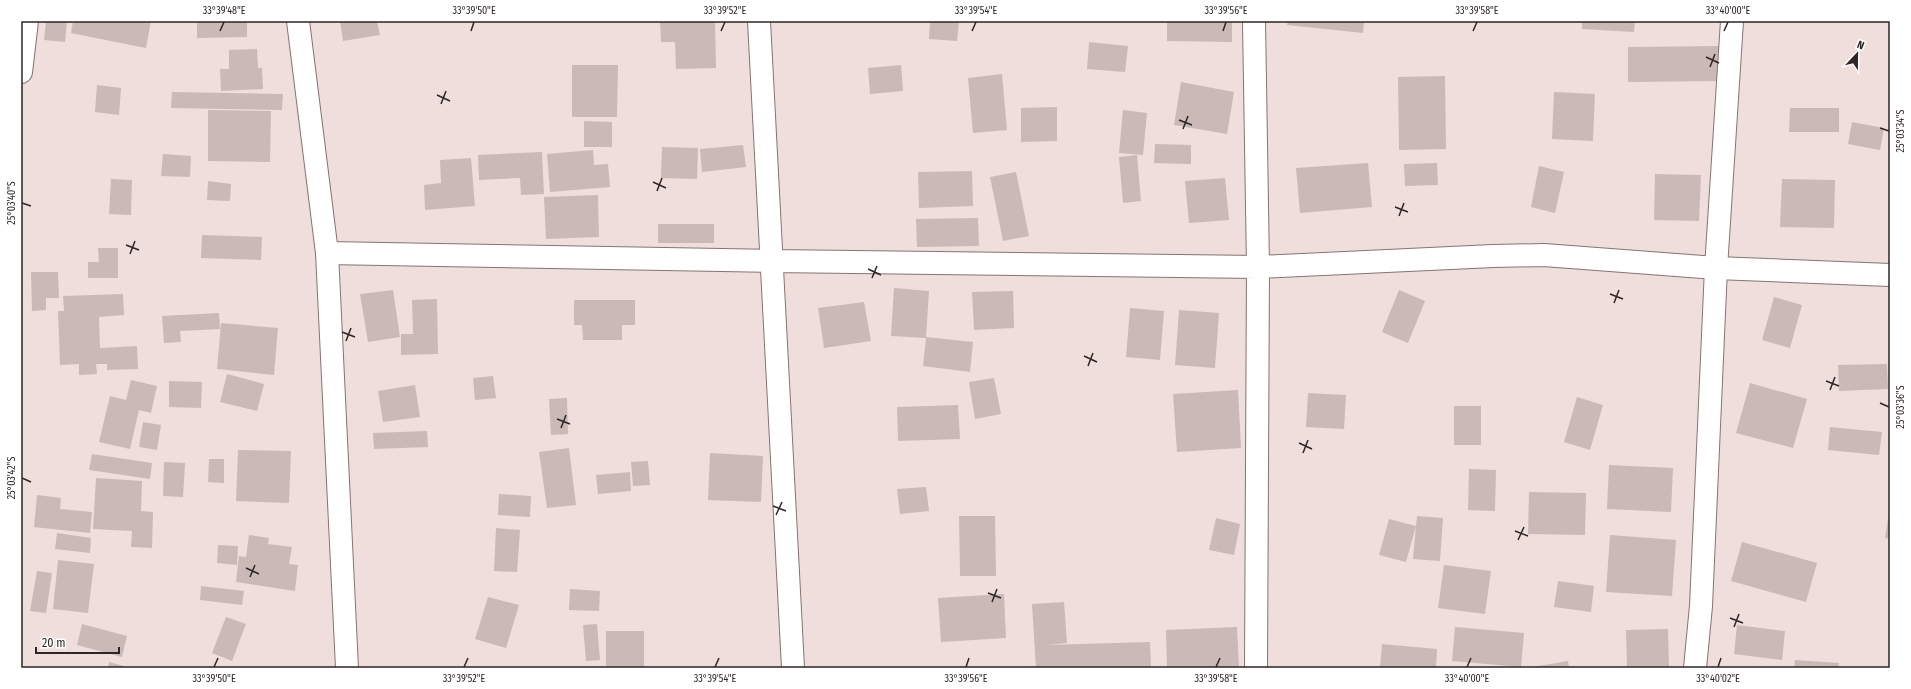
<svg xmlns="http://www.w3.org/2000/svg" width="1911" height="689" font-family="'Fira Sans Condensed',sans-serif">
	<style>
		.building { fill: #cab9b6 }
		.lines { fill: none; stroke-linecap: round; stroke-linejoin: round }
		.street-casing { stroke: #847572; stroke-width: 24 }
		.street { stroke: #fff; stroke-width: 22 }
		.ticks { fill: none; stroke: #2d2625; stroke-width: 1.5 }
		.neatline { fill: none; stroke: #2d2625; stroke-width: 1.5 }
		.ticks-label { font-size: 10px; text-anchor: middle; fill: #2d2625 }
	</style>
	<rect width="100%" height="100%" fill="#efdedb"/>
	<path class="building" d="M46,21h21l-2,21 -21,-2z
		M73,21h78l-5,27 -75,-15z
		M197,21h50v16l-50,1z
		M340,21h37l3,14 -37,6z
		M660,21h55l1,47 -40,1 -1,-27h-14z
		M930,21h29l-2,20 -28,-2z
		M1167,21h65v21l-65,-1z
		M1288,21h76l-1,12 -76,-8z
		M1582,21h53l-1,11 -52,-3z
		M1089,42l39,4 -3,26 -38,-3z
		M1720,46l1,35 -93,1v-35z
		M257,49l1,19h4l1,21 -42,2 -1,-22h9v-19z
		M572,65h46l-1,52h-45z
		M901,65l2,26 -33,3 -2,-26z
		M1002,74l5,56 -34,3 -5,-55z
		M1445,76l1,73 -47,1 -1,-73z
		M1181,82l53,10 -7,42 -53,-9z
		M97,85l24,3 -2,27 -24,-3z
		M172,92l111,2 -1,16 -111,-2z
		M1554,92l41,2 -2,47 -41,-2z
		M1057,107v34l-36,1v-34z
		M1790,108h49v24h-50z
		M208,110l63,1 -1,51 -62,-1z
		M1123,110l24,3 -4,42 -24,-2z
		M584,121l28,1v25h-28z
		M1852,122l32,6 -4,22 -32,-6z
		M1155,144l36,1v19l-37,-1z
		M743,145l3,22 -44,5 -2,-23z
		M662,147l36,1 -1,31 -36,-1z
		M593,150l1,15 14,-1 2,23 -60,5 -3,-38z
		M542,152l2,42 -23,1 -1,-17 -41,2 -1,-25z
		M163,154l28,2 -1,21 -29,-1z
		M1137,155l4,46 -18,2 -4,-46z
		M471,158l4,48 -50,4 -1,-25 17,-2 -1,-23z
		M1368,163l4,44 -72,6 -4,-45z
		M1437,163l1,22 -33,1 -1,-22z
		M1539,166l25,6 -9,41 -24,-6z
		M972,171l1,35 -54,2 -1,-36z
		M1016,172l13,64 -26,5 -13,-64z
		M1655,174l46,1 -2,46 -45,-1z
		M1225,178l4,42 -40,3 -4,-42z
		M111,179l21,1 -1,35 -22,-1z
		M1782,179l53,1 -1,48 -54,-1z
		M208,181l23,3 -1,17 -23,-1z
		M598,195l1,42 -53,2 -2,-42z
		M978,218l1,28 -62,1 -1,-28z
		M658,224h56v19h-56z
		M202,235l60,2 -1,23 -60,-2z
		M98,248h20v30h-30v-16h11z
		M31,272h27l1,26h-13v12l-14,1z
		M894,288l35,3 -3,46 47,5 -3,30 -47,-6 3,-28 -35,-2z
		M393,290l7,47 -32,5 -8,-48z
		M1399,290l26,11 -17,42 -26,-11z
		M1013,291l1,37 -40,2 -2,-38z
		M123,294l1,21 -25,2 1,31 37,-2 1,23 -31,1v-6h-11l1,10 -18,1v-11l-19,1 -2,-54h6l-1,-15z
		M1774,297l28,8 -12,43 -28,-8z
		M437,299l1,55 -37,1v-21h12l-1,-34z
		M574,300h61v25h-13v15h-39l-1,-15h-8z
		M864,302l7,39 -47,7 -6,-40z
		M1130,308l34,3 -4,49 -34,-3z
		M1179,310l40,3 -4,55 -40,-3z
		M219,313l1,16 -40,2 1,11 -17,1 -2,-27z
		M221,323l57,5 -4,47 -57,-6z
		M1887,364l1,25 -49,2 -1,-26z
		M227,374l37,10 -7,27 -37,-9z
		M493,376l3,22 -21,2 -2,-22z
		M994,378l7,36 -26,5 -6,-37z
		M131,380l26,6 -6,27 -12,-3 -9,39 -31,-7 11,-46 16,4z
		M169,381l33,1 -1,26 -32,-1z
		M1750,383l57,16 -14,49 -57,-15z
		M415,385l5,32 -37,5 -5,-31z
		M1238,390l3,58 -64,4 -4,-58z
		M1308,393l38,2 -2,34 -38,-2z
		M1577,397l26,8 -13,45 -26,-8z
		M567,398l1,36 -17,1 -2,-36z
		M958,405l2,34 -62,2 -1,-34z
		M1454,406h27v39h-27z
		M143,422l18,3 -4,25 -18,-3z
		M1830,427l52,5 -3,23 -51,-5z
		M427,431l1,16 -54,2 -1,-16z
		M569,448l7,57 -29,3 -8,-56z
		M238,450l53,1 -2,52 -53,-2z
		M710,453l53,3 -2,46 -53,-2z
		M92,454l60,9 -2,16 -61,-9z
		M209,459h15v24l-16,-1z
		M648,461l2,24 -17,1 -2,-24z
		M164,462l21,1 -2,34 -20,-1z
		M1609,465l64,3 -2,44 -64,-3z
		M1469,469l27,1 -1,41 -27,-1z
		M630,472l1,19 -33,3 -2,-19z
		M96,478l46,3 -1,30 12,1 -1,36 -21,-1 1,-16 -39,-2z
		M926,487l3,24 -29,3 -3,-25z
		M1529,492l57,1 -1,42 -57,-1z
		M499,494l32,2 -1,21 -32,-2z
		M37,495l24,3 -1,11 32,3 -2,21 -56,-6z
		M1889,512h1v27l-5,-1z
		M959,516h36l1,60h-36z
		M1417,516l26,2 -3,43 -27,-2 3,-33 -10,36 -27,-7 10,-36 27,7z
		M1216,518l24,6 -6,31 -25,-5z
		M496,528l24,2 -3,42 -23,-1z
		M57,533l34,5 -1,15 -35,-4z
		M249,535l20,3 -1,6 24,3 -3,17 9,1 -3,26 -59,-9 3,-26 7,1z
		M1610,535l66,5 -4,56 -66,-4z
		M1742,542l75,21 -11,39 -75,-21z
		M218,545l20,1 -1,19 -20,-2z
		M58,560l36,4 -6,49 -35,-4z
		M1444,565l47,6 -6,43 -47,-6z
		M37,571l15,2 -6,40 -16,-2z
		M1558,581l36,5 -3,26 -37,-5z
		M201,586l43,5 -2,14 -42,-5z
		M570,589l30,2 -1,20 -30,-1z
		M1004,594l2,44 -65,4 -3,-44z
		M488,597l31,8 -13,43 -31,-9z
		M1064,602l3,41 -21,2 104,-3 1,26h-115l-4,-64z
		M226,617l20,7 -14,37 -20,-8z
		M82,624l45,12 -5,21 -45,-12z
		M597,624l3,36 -14,1 -3,-36z
		M1737,625l48,6 -3,29 -48,-6z
		M1237,627l2,41h-72l-1,-38z
		M1455,627l69,6 -3,34 -69,-6z
		M1668,629l1,39h-42l-1,-38z
		M606,631h38v37h-38z
		M1382,644l55,5 -1,19h-56z
		M1795,660l44,3 -1,5h-44z
		M1568,661l1,7h-36v-1z
		M109,662l22,6h-23z"/>
	<g class="lines">
		<defs>
			<path id="street" d="M298,21l29,232 20,415
				M759,21l34,647
				M1254,21l4,246 -2,401
				M21,72l6,-51
				M327,253l445,8 486,6 235,-11 51,-1 172,13 174,7
				M1695,668l6,-62 15,-338 16,-247"/>
		</defs>
		<use href="#street" class="street-casing"/>
		<use href="#street" class="street"/>
	</g>
	<path class="ticks" d="M220,31l4,-9M471,31l3,-9M721,31l4,-9M972,31l4,-9M1223,31l3,-9M1473,31l4,-9M1724,31l4,-9M1706,57l13,6M1710,67l5,-13M437,95l13,6M441,104l5,-13M1179,120l13,5M1880,128l9,3M1183,129l5,-13M653,182l13,6M657,191l5,-13M22,203l9,3M1395,207l13,5M1399,216l5,-13M126,245l13,5M130,254l5,-13M868,269l13,6M872,278l5,-12M1610,294l13,5M1614,303l5,-13M342,332l13,5M346,341l5,-13M1084,356l13,6M1088,366l5,-13M1826,381l13,5M1830,390l5,-13M1880,403l9,4M557,419l13,5M561,428l5,-13M1299,443l13,6M1303,453l5,-13M22,478l9,4M773,506l13,5M776,515l6,-13M1515,531l13,5M1518,540l6,-13M246,568l13,6M250,577l5,-12M988,593l13,5M992,602l5,-13M1730,618l13,5M1734,627l5,-13M214,667l4,-9M464,667l4,-9M715,667l4,-9M966,667l3,-9M1216,667l4,-9M1467,667l4,-9M1718,667l3,-9"/>
	<rect width="1911" height="689" fill="none" stroke="#ffffff" stroke-width="44"/>
	<g transform="translate(1857 54) rotate(22)" stroke="#ffffff" stroke-width="3" paint-order="stroke">
	<path d="M0-3L7 15L0 10L-7 15Z" fill="#2d2625"/>
	<text y="-6" font-size="11" font-weight="bold" text-anchor="middle" fill="#2d2625">N</text>
	</g>
	<path d="M36 647v6h83v-6" fill="none" stroke="#2d2625" stroke-width="2"/>
	<text x="42" y="647" font-size="12" fill="#2d2625" stroke="#ffffff" stroke-width="3" paint-order="stroke">20 m</text>
	<rect x="22" y="22" width="1867" height="645" class="neatline"/>
	<g class="ticks-label">
		<text x="224" y="14">33°39'48"E</text>
		<text x="474" y="14">33°39'50"E</text>
		<text x="725" y="14">33°39'52"E</text>
		<text x="976" y="14">33°39'54"E</text>
		<text x="1226" y="14">33°39'56"E</text>
		<text x="1477" y="14">33°39'58"E</text>
		<text x="1728" y="14">33°40'00"E</text>
		<text transform="translate(1900 131) rotate(-90)" y="4">25°03'34"S</text>
		<text transform="translate(11 203) rotate(-90)" y="4">25°03'40"S</text>
		<text transform="translate(1900 407) rotate(-90)" y="4">25°03'36"S</text>
		<text transform="translate(11 478) rotate(-90)" y="4">25°03'42"S</text>
		<text x="214" y="682">33°39'50"E</text>
		<text x="464" y="682">33°39'52"E</text>
		<text x="715" y="682">33°39'54"E</text>
		<text x="966" y="682">33°39'56"E</text>
		<text x="1216" y="682">33°39'58"E</text>
		<text x="1467" y="682">33°40'00"E</text>
		<text x="1718" y="682">33°40'02"E</text>
	</g>
</svg>
